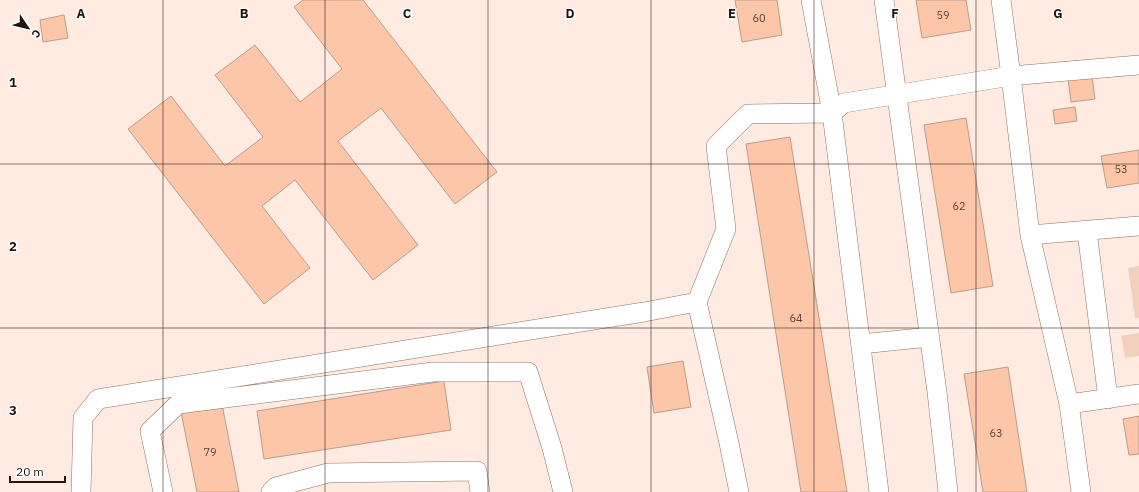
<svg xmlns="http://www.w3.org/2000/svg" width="1139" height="492" font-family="'IBM Plex Sans',sans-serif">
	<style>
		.green { fill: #f2d0be }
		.building { fill: #fec6a9; stroke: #b99c8c }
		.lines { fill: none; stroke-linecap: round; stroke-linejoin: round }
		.minor-casing { stroke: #8e7263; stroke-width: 20 }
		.minor { stroke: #fff; stroke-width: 19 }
		.grid { fill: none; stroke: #201610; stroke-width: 1; stroke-opacity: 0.55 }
		.labels { text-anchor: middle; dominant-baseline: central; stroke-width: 3; stroke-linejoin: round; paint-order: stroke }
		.number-label { font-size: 11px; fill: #584236 }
		.grid-label { font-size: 13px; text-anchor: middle; font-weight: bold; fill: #201610; stroke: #fff; stroke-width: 3; stroke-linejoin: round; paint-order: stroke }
	</style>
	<rect width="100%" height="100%" fill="#ffebe1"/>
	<path class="green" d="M1139,266v52h-4l-7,-50z
		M1139,333v23l-14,2 -4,-22z"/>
	<path class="building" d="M303,0h60l134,172 -42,32 -74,-96 -43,33 80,104 -45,35 -78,-100 -33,26 48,62 -46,36 -136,-175 43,-33 54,70 38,-29 -48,-62 40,-30 45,57 42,-33 -48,-62z
		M735,0h42l5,35 -40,7z
		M916,0h50l5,30 -49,8z
		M64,15l4,23 -25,4 -3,-22z
		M1092,76l3,23 -24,3 -3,-23z
		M1075,107l2,14 -22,3 -2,-14z
		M966,118l27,168 -42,7 -27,-168z
		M790,137l57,355h-46l-55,-348z
		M1139,150v33l-32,5 -6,-32z
		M683,361l8,46 -37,6 -7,-46z
		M1008,367l19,125h-44l-19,-118z
		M444,381l7,49 -187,29 -7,-48z
		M222,404l17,88h-42l-16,-80z
		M1139,416v38l-10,1 -6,-36z"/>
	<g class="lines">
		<defs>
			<path id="minor" d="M884,0l53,392 11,100
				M1001,0l10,76 19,159 39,169 12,88
				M1087,231l21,168
				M1030,235l109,-9
				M697,302l32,141 10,49
				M861,344l69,-7
				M1069,404l70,-10
				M81,492l2,-74 15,-19 546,-87 53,-10 29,-73 -10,-83 32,-32 84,-1 -21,-113
				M163,492l-13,-61 28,-27 255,-32h95l24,76 11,44
				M271,492l5,-5 52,-14 149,-2 3,21
				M879,492l-47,-379 12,-10 167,-27 128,-11"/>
		</defs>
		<use href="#minor" class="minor-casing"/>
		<use href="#minor" class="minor"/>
	</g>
	<path class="grid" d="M163,0v492M325,0v492M488,0v492M651,0v492M814,0v492M976,0v492M0,164h1139M0,328h1139"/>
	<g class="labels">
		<g class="number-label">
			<text x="943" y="15">59</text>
			<text x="759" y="18">60</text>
			<text x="1121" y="169">53</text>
			<text x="959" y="206">62</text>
			<text x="796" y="318">64</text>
			<text x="996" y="433">63</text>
			<text x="210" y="452">79</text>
		</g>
	</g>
	<g class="grid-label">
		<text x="81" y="18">A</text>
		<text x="244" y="18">B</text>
		<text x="407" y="18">C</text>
		<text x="570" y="18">D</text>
		<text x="732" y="18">E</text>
		<text x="895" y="18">F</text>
		<text x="1058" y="18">G</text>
		<text x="13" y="87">1</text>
		<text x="13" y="251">2</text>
		<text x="13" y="415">3</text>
	</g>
	<g transform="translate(28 28) rotate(125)" stroke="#ffffff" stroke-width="3" paint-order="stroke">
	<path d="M0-3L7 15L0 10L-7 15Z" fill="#201610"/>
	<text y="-6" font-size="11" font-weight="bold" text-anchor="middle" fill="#201610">С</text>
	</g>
	<path d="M10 476v6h55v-6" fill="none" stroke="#201610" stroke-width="2"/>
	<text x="16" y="476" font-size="12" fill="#201610" stroke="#ffffff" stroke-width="3" paint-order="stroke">20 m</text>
</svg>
